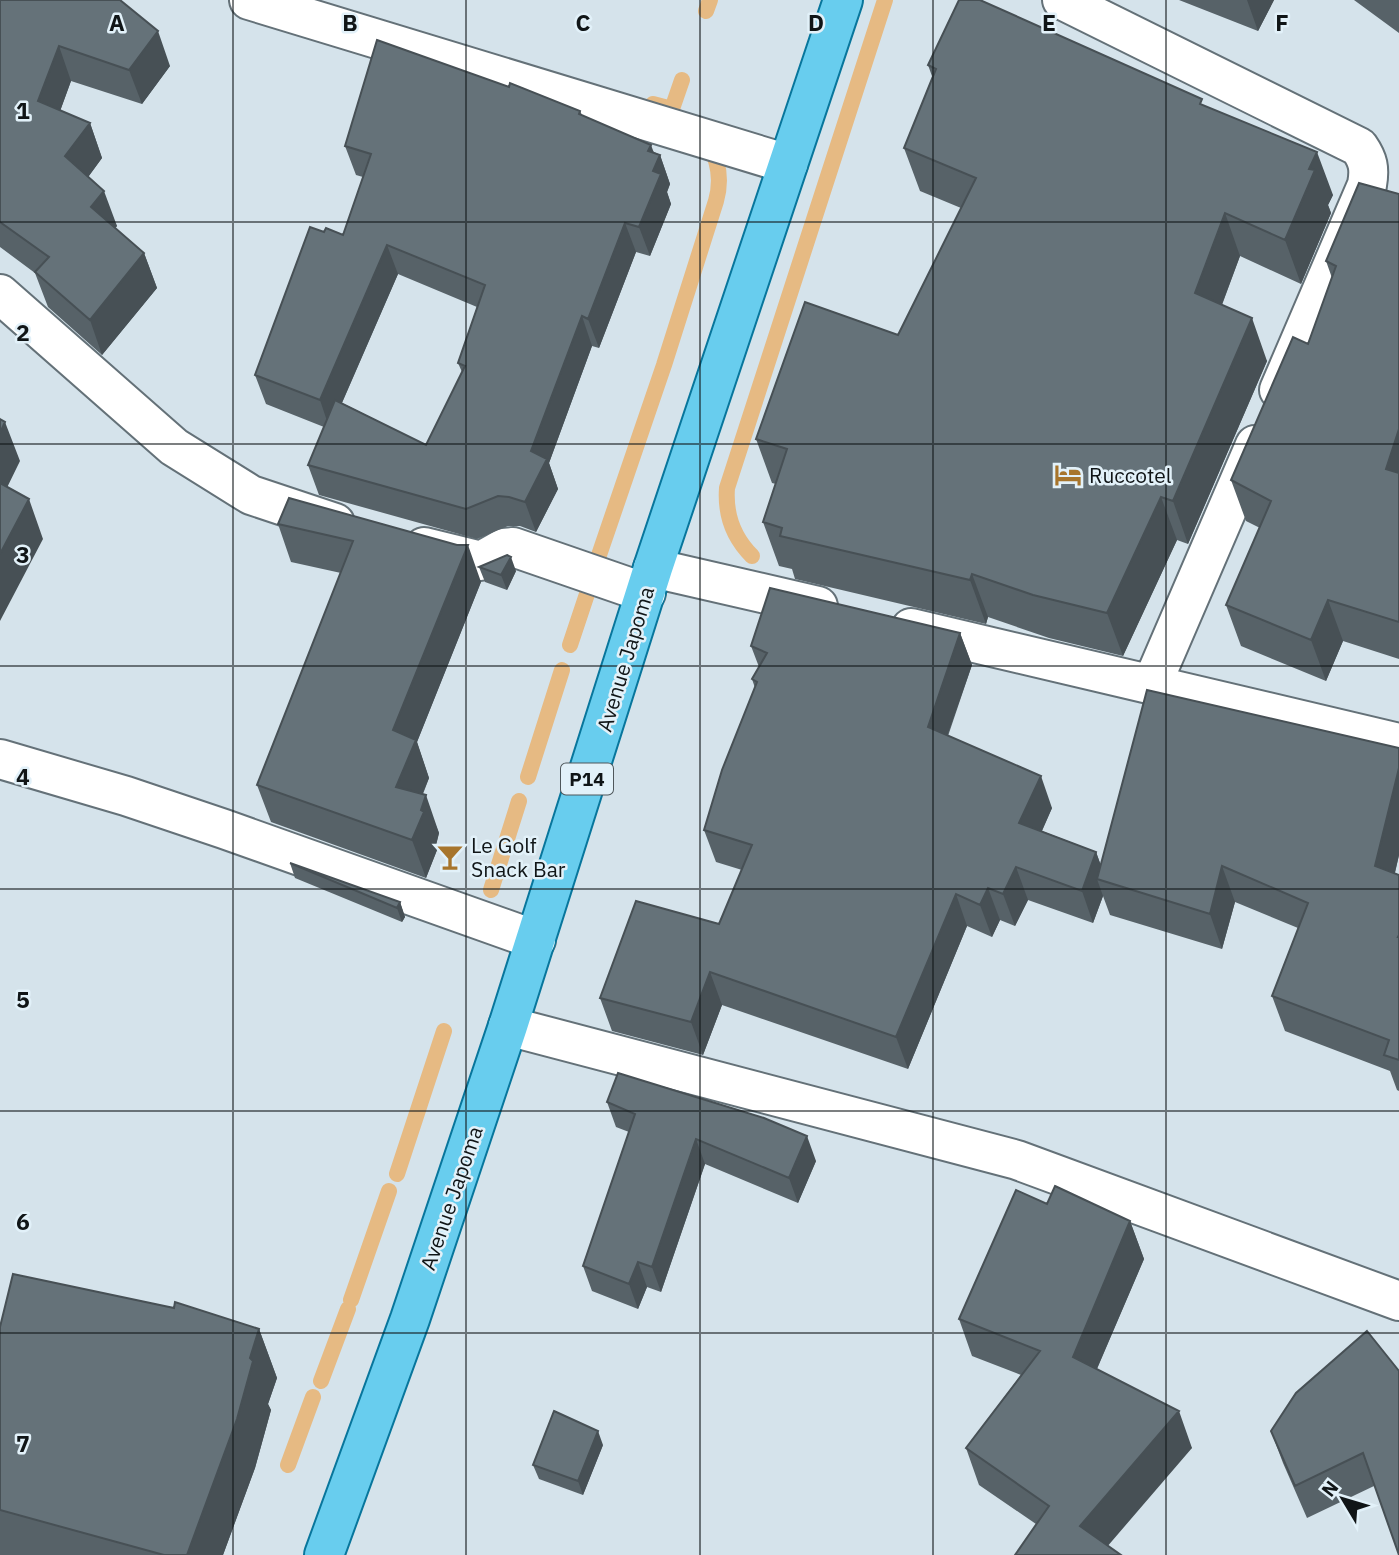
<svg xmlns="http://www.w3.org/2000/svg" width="1399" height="1555" font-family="'IBM Plex Sans',sans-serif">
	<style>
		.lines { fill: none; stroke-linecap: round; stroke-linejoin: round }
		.stream { stroke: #e6ba83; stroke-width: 16 }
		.minor-casing { stroke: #647178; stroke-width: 42 }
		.major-casing { stroke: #08769c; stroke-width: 42 }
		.minor { stroke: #fff; stroke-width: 38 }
		.major { stroke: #68cdee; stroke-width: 38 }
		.wall { fill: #576268; fill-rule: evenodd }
		.shaded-wall { fill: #475055 }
		.building { fill: #657279; stroke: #475055; stroke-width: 2 }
		.grid { fill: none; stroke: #101517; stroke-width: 2; stroke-opacity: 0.55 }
		.labels { text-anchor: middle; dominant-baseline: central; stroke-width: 5; stroke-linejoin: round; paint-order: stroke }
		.shield { fill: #e2f1f9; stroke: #4f575b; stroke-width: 2 }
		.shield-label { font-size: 19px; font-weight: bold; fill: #101517 }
		.poi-label { font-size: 21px; fill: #101517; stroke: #e2f1f9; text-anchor: start }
		.street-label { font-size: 21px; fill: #101517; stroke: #e2f1f9 }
		.grid-label { font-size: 23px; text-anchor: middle; font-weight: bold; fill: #101517; stroke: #e2f1f9; stroke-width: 5; stroke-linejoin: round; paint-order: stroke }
	</style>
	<rect width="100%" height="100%" fill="#d5e3eb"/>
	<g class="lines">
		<path class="stream" d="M706,11l4,-11
			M653,104l19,5 10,-29
			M752,556c-19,-19 -27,-41 -25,-68l158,-488
			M597,561l67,-196 52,-164c6,-21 3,-39 -7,-57
			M570,645l20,-60
			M528,777l34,-107
			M491,890l28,-89
			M397,1174l47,-143
			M351,1300l38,-109
			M321,1381l27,-72
			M288,1465l25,-68"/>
		<defs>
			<path id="minor" d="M249,0l539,164
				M1062,0l297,147c9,13 11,21 8,38l-88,205
				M0,294l174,153 77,48 84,28
				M424,547l57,14 23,-13 9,-1 133,46
				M653,568l165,38
				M911,628l488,115
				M1152,684l103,-239
				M0,759l126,37 98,33 312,111
				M508,1026l509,134 382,141"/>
			<path id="major" d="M324,1555l86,-236 98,-293 145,-458 190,-568"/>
		</defs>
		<use href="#minor" class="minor-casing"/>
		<use href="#major" class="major-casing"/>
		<use href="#minor" class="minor"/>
		<use href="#major" class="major"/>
	</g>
	<path class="wall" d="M0,0l170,66 -28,38 -71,-23 -11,30 30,12 12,35 -14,19 29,49 -2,2 29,25 13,35 -55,67 -54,-48 -13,-34 -35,-26z
		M1179,0h95l-16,31z
		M1354,0h45v33z
		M928,65l277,41 128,89 -5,10 3,8 -30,71 -61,-28 -18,49 45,56 -79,183 -11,-4 -54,116 -74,-18 -61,-21 -2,7 -191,-45 -3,-10 -13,-3 -16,-44 13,-38 -4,-1 -16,-44 142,-104 63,-127 -41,-17 -16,-43 29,-69z
		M580,111l2,4 78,40 10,29 -3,8 4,12 -21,52 -14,-4 -37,96 -7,-2 -43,117 9,26 -22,43 -16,-6h-12l-31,13 -158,-44 -11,-30 16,-38 -58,-23 -11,-29 69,-143 19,3 20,-58 -7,-2 -11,-29zM398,274l79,33 -19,56 4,9 -36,73 -84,-42z
		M1399,194v465l-56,-18 -17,40 -85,-35 -15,-41 34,-77 -14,-7 -15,-41 77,-136 24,-66 -6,-17z
		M289,498l192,84 -64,160 12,36 -6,16 16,39 -3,12 1,5 -11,28 -155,-56 -14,-37 84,-212 -50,-11 -13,-38z
		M479,567l37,4 -9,19 -22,-8z
		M960,633l12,32 -24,71 104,72 -10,23 54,21 5,14 298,-118v107l-4,18 4,2v216l-2,-1 -7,-19 -105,-40 -13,-35 26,-68 -63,-26 -13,47 -112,-34 -7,-19 -10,27 -65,-23 -13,26 -15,-6 -8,17 -25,-11 -59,143 -186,-64 -19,50 -91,-24 -12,-33 119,-74 23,-54 -26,-8 -12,-32 51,-142 -3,-9 7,-12 -8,-21z
		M290,863l110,39 5,15 -3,5 -107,-44z
		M607,1102l209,59 -18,42 -93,-39 -44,128 -14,-5 -9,22 -46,-18 -9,-25 46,-134 -13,-5z
		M1047,1204l83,17 14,38 -47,110 95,79 -156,76 -57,-39 -13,-37 55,-73 -49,-19 -13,-37z
		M0,1327l259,2 18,49 -9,26 3,6 -16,58 -32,87h-223z
		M1367,1331l7,155 -67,32 -24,-55 -12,-32z
		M603,1445l-20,50 -44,-16 -6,-14z"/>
	<path class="shaded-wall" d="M1247,0h27l-16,31z
		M158,31l12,35 -28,38 -13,-34z
		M59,46l12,35 -20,55 -13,-35z
		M90,123l12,35 -24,33 -13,-35z
		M651,145l6,16 3,-6 10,29 -3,8 4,12 -21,52 -11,-29 14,-56 -5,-20z
		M1317,152l16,43 -5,10 3,8 -30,71 -16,-44 24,-71z
		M104,191l13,35 -13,16 -13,-35z
		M1225,213l15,43 -30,80 -15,-43z
		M625,223l11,29 -37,96 -11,-29z
		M387,245l11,29 -68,156 -10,-30z
		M144,253l13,35 -55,67 -12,-35z
		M582,316l10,30 -43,117 9,26 -22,43 -11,-30 6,-51z
		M1252,318l15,43 -79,183 -15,-43z
		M5,422l15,39 -20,41v-69z
		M1399,429v76l-13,-36z
		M1161,497l16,43 -54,116 -16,-43z
		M29,499l14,40 -43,82v-67z
		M468,545l13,37 -64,160 12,36 -19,46 -14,-37 -3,-57z
		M511,557l5,14 -9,19 -6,-15z
		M972,574l16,43 -2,7 -16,-44z
		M1328,600l15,41 -17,40 -15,-41z
		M960,633l12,32 -33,94 -11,-32z
		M1399,768v87l-11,46 -13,-35z
		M1041,776l11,32 -21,47 -12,-32z
		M426,795l13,38 -3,12 1,5 -11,28 -14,-38z
		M1096,852l11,30 -10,-3 6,17 -10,27 -11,-32z
		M1222,866l13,36 -13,47 -12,-35z
		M1016,867l12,33 -13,26 -12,-32z
		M988,888l12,32 -8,17 -12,-32z
		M956,894l11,32 -59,143 -12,-32z
		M400,902l5,15 -3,5 -5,-14z
		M710,972l12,33 -19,50 -12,-33z
		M807,1136l9,25 -18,42 -9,-25z
		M696,1139l9,25 -44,128 -9,-25z
		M1130,1221l14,38 -58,135 -13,-37z
		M638,1262l9,25 -9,22 -9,-25z
		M259,1329l18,49 -9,26 3,6 -16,58 -32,87h-36z
		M1179,1411l13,37 -92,107 -20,-29z
		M598,1431l5,14 -20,50 -5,-14z"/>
	<path class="building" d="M0,0h120l38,31 -29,39 -70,-24 -21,55 52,22 -25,33 39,35 -13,16 53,46 -54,67 -55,-48 14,-15 -49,-35z
		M959,0h21l222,99 -2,5 117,48 -8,17 6,1 -30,70 -60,-27 -30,80 57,25 -79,183 -12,-4 -54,116 -74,-18 -61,-21 -2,6 -190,-44 2,-8 -19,-6 24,-73 -31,-10 49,-137 93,33 78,-157 -72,-30 32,-79 -8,-4z
		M377,40l132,47 1,-4 70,28 -1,3 72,31 -3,6 12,4 -7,16 8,3 -22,53 -14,-4 -37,96 -6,-3 -51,135 16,8 -22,43 -16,-5 -11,-1 -32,13 -158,-44 27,-65 91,45 39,-79 -7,-3 27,-78 -98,-40 -67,155 -65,-25 55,-148 14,5 2,-4 17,7 28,-81 -26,-8z
		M1359,183l40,11v235l-13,40 13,4v149l-71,-22 -17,40 -85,-35 45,-104 -40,-21 62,-143 15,7 28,-78 -10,-5z
		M0,419l5,3 -5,11z
		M0,483l29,16 -29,55z
		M289,498l168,47h11l-75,185 23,10 -20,47 30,8 -5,15 3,2 -12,28 -155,-55 96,-244 -75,-17z
		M507,555l4,2 -10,18 -22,-8z
		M770,588l190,45 -32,94 113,49 -22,47 77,29 -14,39 -66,-24 -13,27 -15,-6 -8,17 -24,-11 -60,143 -186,-65 -19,50 -91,-24 36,-97 83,23 33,-79 -48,-15 18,-60 35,-88 -5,-3 15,-26 -16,-7z
		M1147,690l252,58v20l-24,98 24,9v60l-1,2h1v123l-15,-5 5,-15 -117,-44 36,-93 -86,-37 -12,48 -113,-35z
		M290,863l110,39 -3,6z
		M618,1073l146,45 43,18 -18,42 -93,-39 -44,128 -14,-5 -9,22 -46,-18 52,-152 -28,-12z
		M1055,1186l75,35 -57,136 106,54 -99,115 41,29h-106l34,-49 -83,-58 74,-97 -81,-32 57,-129 31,14z
		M13,1274l161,34 1,-6 84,27 -9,29 3,3 -16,58 -50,136h-23l-164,-45v-183z
		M1367,1331l32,40v184l-36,-102 -68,33 -24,-55 25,-38z
		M554,1411l44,20 -20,50 -45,-16z"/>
	<path class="grid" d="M233,0v1555M466,0v1555M700,0v1555M933,0v1555M1166,0v1555M0,222h1399M0,444h1399M0,666h1399M0,889h1399M0,1111h1399M0,1333h1399"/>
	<defs>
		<symbol id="hotel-bare" viewBox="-9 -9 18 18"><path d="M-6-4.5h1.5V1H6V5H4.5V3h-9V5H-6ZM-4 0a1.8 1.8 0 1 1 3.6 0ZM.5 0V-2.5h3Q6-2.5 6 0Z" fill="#a7752c" stroke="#e2f1f9" stroke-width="2.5" paint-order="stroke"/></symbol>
		<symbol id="bar-bare" viewBox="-9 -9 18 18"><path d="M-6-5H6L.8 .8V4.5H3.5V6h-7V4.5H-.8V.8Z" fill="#a7752c" stroke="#e2f1f9" stroke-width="2.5" paint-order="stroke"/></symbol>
	</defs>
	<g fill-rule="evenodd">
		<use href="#hotel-bare" x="1049" y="456" width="38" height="38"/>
		<use href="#bar-bare" x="431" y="838" width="38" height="38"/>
	</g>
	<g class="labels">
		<rect class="shield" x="561" y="763.5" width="52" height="31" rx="5"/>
		<g class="shield-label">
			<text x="587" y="779">P14</text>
		</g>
		<g class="poi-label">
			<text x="1089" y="475">Ruccotel</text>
			<text x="471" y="845">Le Golf<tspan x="471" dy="24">Snack Bar</tspan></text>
		</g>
		<g class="street-label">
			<text transform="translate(625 659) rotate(-73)">Avenue Japoma</text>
			<text transform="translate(451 1198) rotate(-71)">Avenue Japoma</text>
		</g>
	</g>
	<g class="grid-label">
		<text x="117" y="31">A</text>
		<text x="350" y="31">B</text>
		<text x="583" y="31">C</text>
		<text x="816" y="31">D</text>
		<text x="1049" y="31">E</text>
		<text x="1282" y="31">F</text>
		<text x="23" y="119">1</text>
		<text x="23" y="341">2</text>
		<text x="23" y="563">3</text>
		<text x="23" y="785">4</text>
		<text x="23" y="1008">5</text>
		<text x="23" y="1230">6</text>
		<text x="23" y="1452">7</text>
	</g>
	<g transform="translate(1343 1499) rotate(308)" stroke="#e2f1f9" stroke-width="5" paint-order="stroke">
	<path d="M0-5L12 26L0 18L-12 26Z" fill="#101517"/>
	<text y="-10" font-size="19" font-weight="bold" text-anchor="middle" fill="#101517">N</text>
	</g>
</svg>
